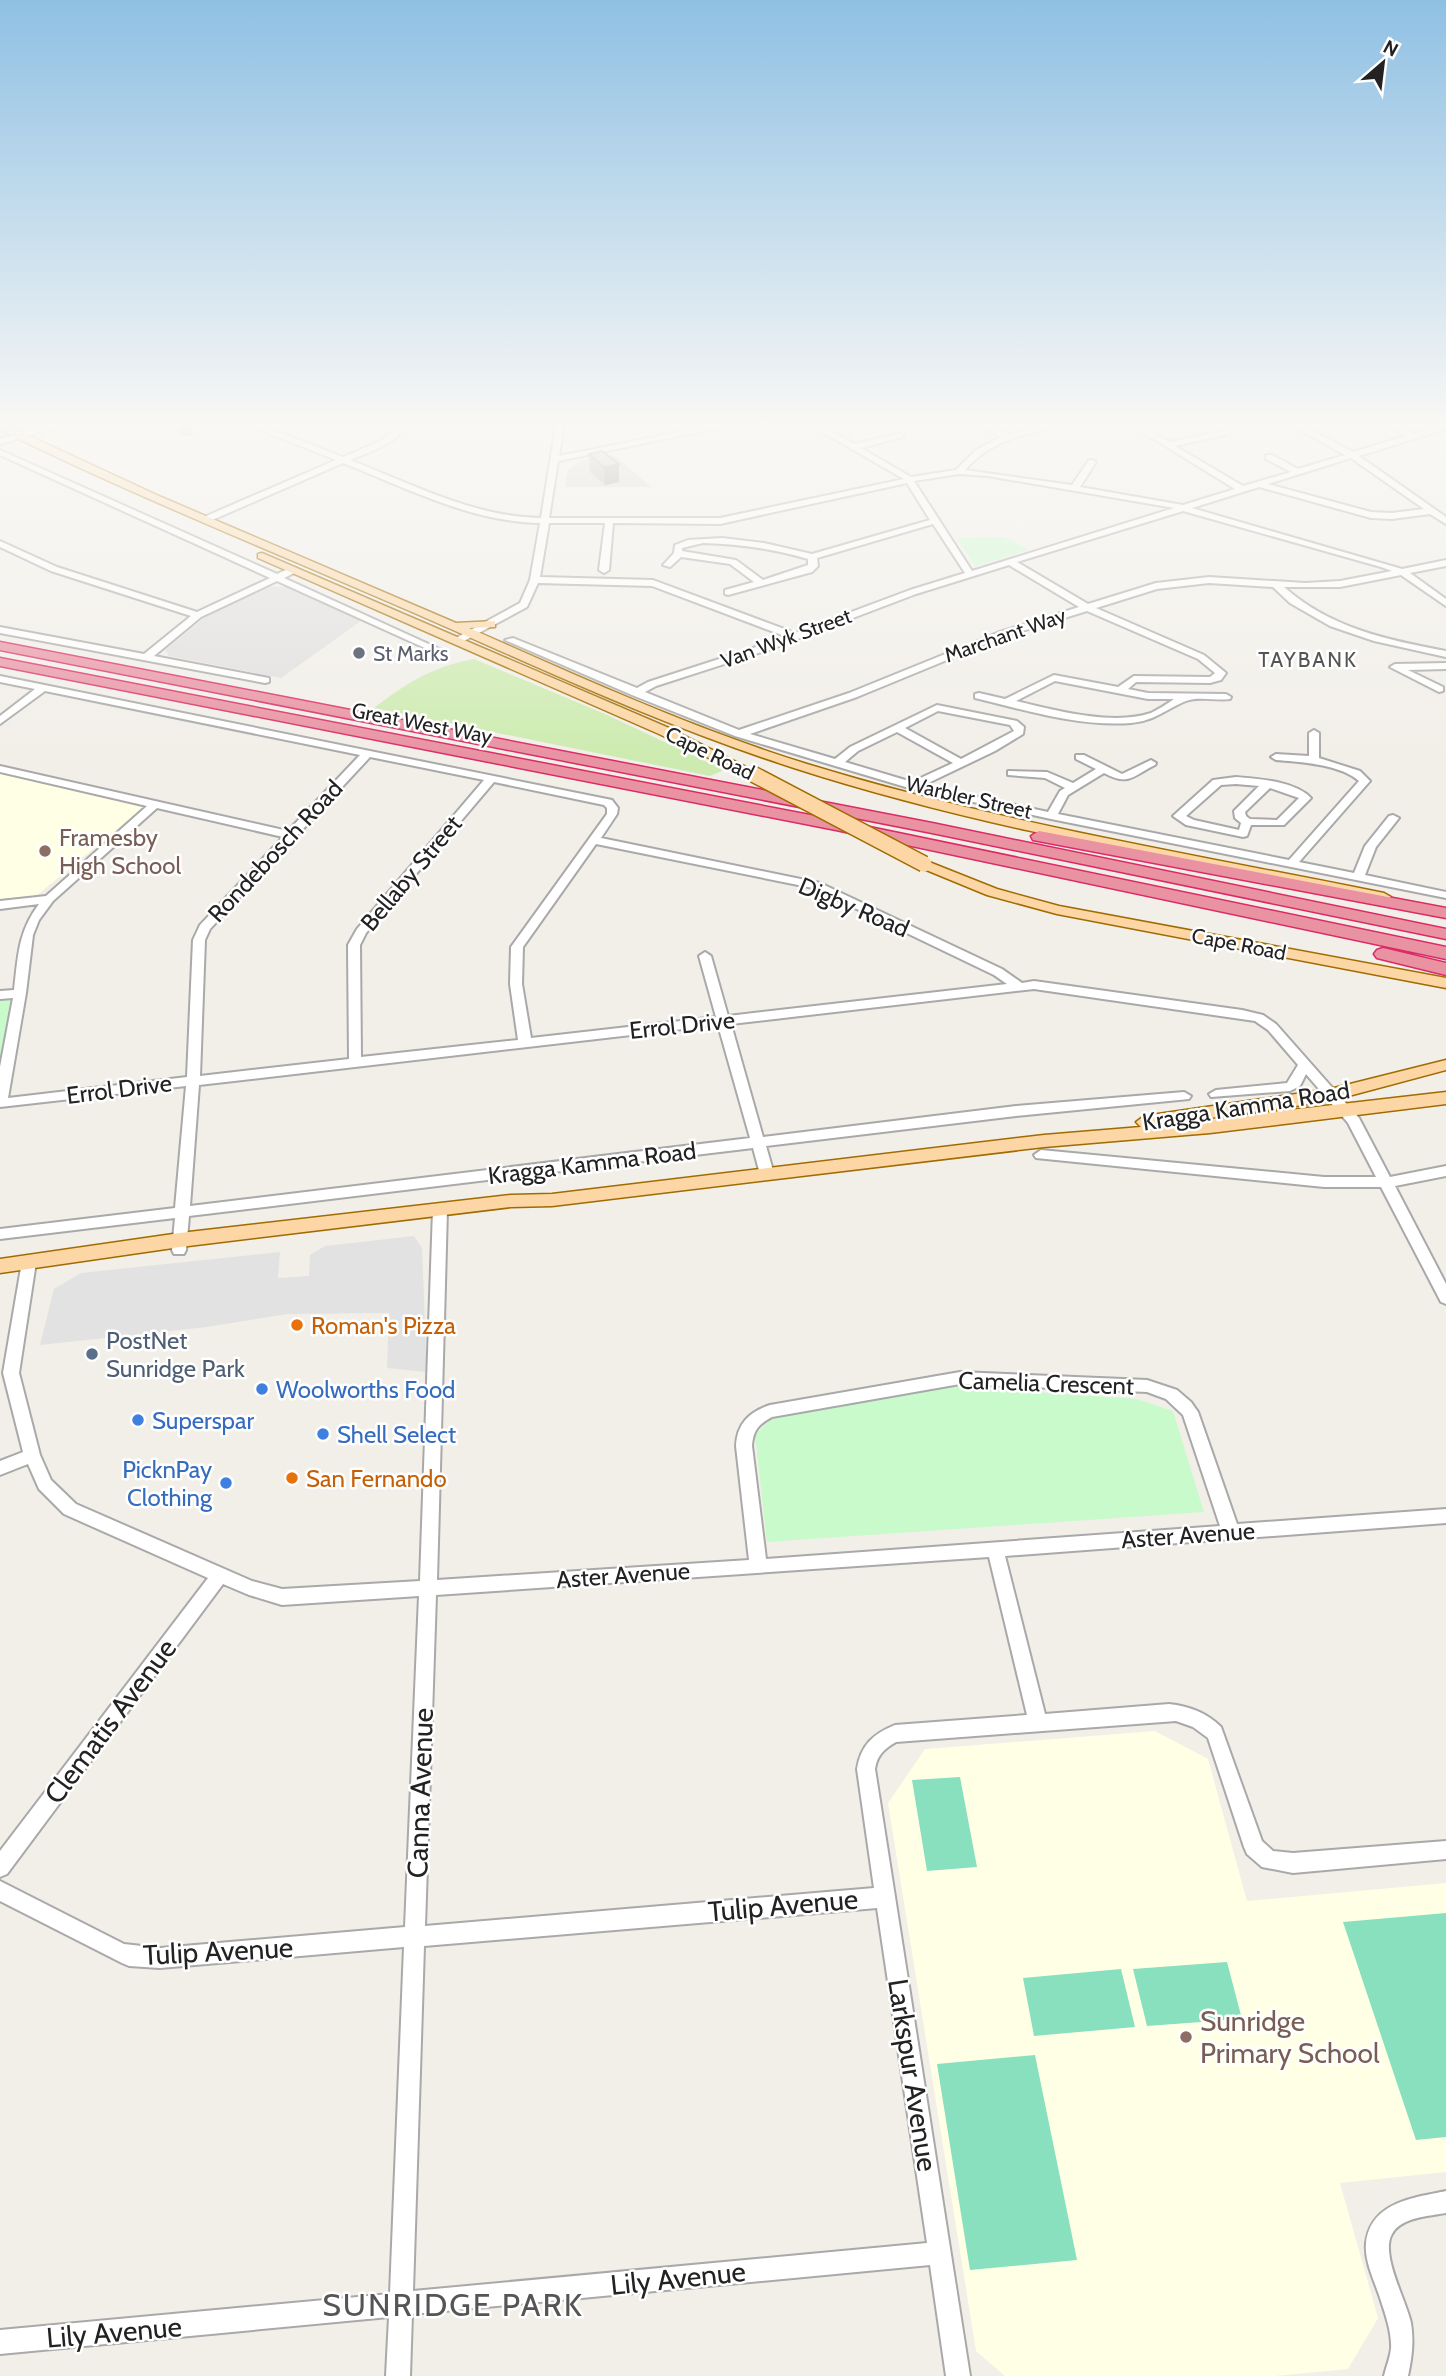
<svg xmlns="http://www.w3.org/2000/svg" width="1446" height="2376" font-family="Cabin,sans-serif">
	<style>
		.residential { fill: #e0dfdf }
		.education { fill: #ffffe5 }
		.religious { fill: #d0d0d0 }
		.grass { fill: #cdebb0 }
		.park { fill: #c8facc }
		.pitch { fill: #88e0be }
		.parking { fill: #e2e2e2 }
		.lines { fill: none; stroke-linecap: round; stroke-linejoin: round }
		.minor-casing { stroke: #a9a9a9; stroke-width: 4 }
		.major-casing { stroke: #a06b00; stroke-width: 3 }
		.highway-casing { stroke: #dc2a67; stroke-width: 3 }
		.minor { fill: #fff; fill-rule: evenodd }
		.major { fill: #fcd6a4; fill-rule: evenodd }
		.highway { fill: #e892a2; fill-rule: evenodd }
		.major-bridge-casing { stroke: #a06b00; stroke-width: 18; stroke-linecap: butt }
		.major-bridge { stroke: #fcd6a4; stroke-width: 15 }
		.wall { fill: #aba49e }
		.shaded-wall { fill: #8b8681 }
		.building { fill: #c7bfb8; stroke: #8b8681; stroke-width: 2 }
		.worship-dot { fill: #6b7280; stroke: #fff; stroke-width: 2.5 }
		.education-dot { fill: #8d6e63; stroke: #fff; stroke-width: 2.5 }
		.food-dot { fill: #e8710a; stroke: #fff; stroke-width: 2.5 }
		.service-dot { fill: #5c6f8a; stroke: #fff; stroke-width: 2.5 }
		.shop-dot { fill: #3f7fe0; stroke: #fff; stroke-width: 2.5 }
		.labels { text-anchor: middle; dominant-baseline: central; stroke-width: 5; stroke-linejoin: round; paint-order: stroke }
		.far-street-label { font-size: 21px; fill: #222; stroke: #fff }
		.far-worship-label { font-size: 21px; fill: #5b616d; stroke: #fff; text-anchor: start }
		.far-neighbourhood-label { font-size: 21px; letter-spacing: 2px; fill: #555; stroke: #fff }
		.education-label { font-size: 24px; fill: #785e54; stroke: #fff; text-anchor: start }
		.street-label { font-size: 24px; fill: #222; stroke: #fff }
		.food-label { font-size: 24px; fill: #c56008; stroke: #fff; text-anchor: start }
		.service-label { font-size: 24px; fill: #4e5e75; stroke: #fff; text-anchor: start }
		.shop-label { font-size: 24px; fill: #366cbe; stroke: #fff; text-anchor: start }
		.near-street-label { font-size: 28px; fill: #222; stroke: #fff }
		.near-education-label { font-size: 28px; fill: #785e54; stroke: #fff; text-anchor: start }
		.near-neighbourhood-label { font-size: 32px; letter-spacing: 2px; fill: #555; stroke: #fff }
	</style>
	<rect width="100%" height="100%" fill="#f2efe9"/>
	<path class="residential" d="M270,586l16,1 75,34 -80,57 -112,-22 -4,-6 44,-36z"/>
	<path class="education" d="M0,774l145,32 -109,90 -36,3z
		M1155,1731l53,28 39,142 199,-18v289l-106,11 38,135 -30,51 -73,7h-270l-29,-25 -88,-548 37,-54z"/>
	<path class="religious" d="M614,455l37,32h-86l3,-17 13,-9z"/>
	<path class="grass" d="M474,659l131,55 119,56 -14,6 -336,-68c32,-25 60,-42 100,-49z"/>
	<path class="park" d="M1004,537l25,13 -54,16 -18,-28z
		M14,997l-14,87v-86z
		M945,1386l192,13 36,12 31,101 -437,30 -12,-107 16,-16z"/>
	<path class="pitch" d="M960,1777l17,90 -50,4 -15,-91z
		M1446,1913v224l-30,3 -73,-218z
		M1227,1962l15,57 -95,7 -14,-57z
		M1121,1969l14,58 -101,9 -11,-58z
		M1035,2055l42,205 -107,10 -33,-206z"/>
	<path class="parking" d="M414,1236l8,12 5,124 -40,-4 2,-55 -102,1 -80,13 -167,18 14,-56 27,-16 199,-21 -2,26 31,-2 1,-21 15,-9z"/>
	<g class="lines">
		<defs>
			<path id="minor" d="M49,425h14l-63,19v-5z
				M248,425h12l83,32 40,-17 17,-15h8c-15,20 -36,26 -58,35 62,24 124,57 191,58l15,-93h8l-5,31 156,-31h18l-175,36 -9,57h171l184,-39 -94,-54h10l35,19 48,-11v4l-42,11 50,29 45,-7 20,-20 25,-13 -24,-12h11l21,9 34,-9h19c-8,4 -19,5 -28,7 -26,6 -51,17 -69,38l107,15 17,-25h3l4,2 -16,25 103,18 52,-16 -104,-64h10l28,17 60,-12v4l-54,12 68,40 48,-14 -25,-13v-4h6l26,14 47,-14 -54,-30h11l51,27 53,-16 -18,-11h11l15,8 32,-8v4l-87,27 87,61v7l-16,-10 -38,5 -21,-1 -112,-31 -67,21 210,61 44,-9v6l-36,7 36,26v7l-45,-31 -61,12h-56c46,41 103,53 162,64v6l-72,-16 -44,-15 -40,-23 -17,-16 -64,-4 -52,6 -61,19 108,47 22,18 -5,7 -11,3 -74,-1 -8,7 20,4 78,1 5,3 -1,2c-14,2 -32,-3 -44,2 -20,8 -31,20 -55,22 -51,4 -106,-13 -156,-25v-4l4,-1 26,6 49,-24 64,12 16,-11 76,1 5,-4 -17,-14 -111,-48 -84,26 -146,60 -107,37 85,25 15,-12 87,-42 80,16 7,6 -1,7 -28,17 -71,34 124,27 12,-21 5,-3 -20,-10 -37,-3v-4l39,1 26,11 23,-14 -20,-10v-4h8l38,19 29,-14 5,3 -1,2c-24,12 -26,21 -51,8l-36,22 -10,19 231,46 70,-79c-19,-17 -59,-19 -83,-21l-5,-3 5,-3 33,2v-23l5,-3 5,3v25l41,13 10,10 -71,81 55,11 11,-27 24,-30 4,-1 6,3 -23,29 -11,28 81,17v6l-395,-79 -142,-31 -174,-52 -103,-41 -127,-55 8,-2 124,50 11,-6 139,-45 -135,-51 -114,-3 -11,24 -67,36h-6v-4l66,-36 10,-23 10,-57c-69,-1 -133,-35 -197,-60l-133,58h-6v-4l132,-57zM1351,458l73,51 -32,4 -21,-1 -103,-28zM959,474l29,2 186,32 -202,63 -58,-90zM907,483l23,37 -118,34 -48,-11 -42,-5 -34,2 -13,5 -1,8 -11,12 7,2 11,-10 49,7 24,18 -29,8v4l3,1 84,-23 6,-6 -1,-8 116,-34 32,49 -55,17 -115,43 -142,-53 -113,-3 9,-54h56l-6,47 5,3 5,-3 4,-47 107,1zM1183,511l198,56 11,4 -52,10 -35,2 -96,-6 -53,6 -68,21 -71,-42zM703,543c36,1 71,6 105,16v6l-45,15 -27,-20 -54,-9v-3zM1009,565l70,42 -82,26 -148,60 -110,37 -94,-38 11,-6 118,-38 142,-54zM1055,681l93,18h26c-7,5 -15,10 -23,14 -38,13 -97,-3 -135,-12zM938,711l72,14 4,6 -53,28 -56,-31zM897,732l56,31 -41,19 -67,-20 13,-11z
				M0,450l277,124 13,-6h6v4l-12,6 162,74 -8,2 -161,-73 -76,36 -47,39 115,22v4l-4,1 -265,-50v-6l144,27 47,-38 -140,-45 -51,-24v-6l57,26 140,45 73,-34 -270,-123z
				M1446,663v6l-38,1 35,17v4l-4,1 -49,-25 5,-3z
				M0,676l612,124 6,8 -1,6 -16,24 219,45 182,86 20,14 12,-2 208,29 21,5 13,9 83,94 31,59 56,-11v10l-51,10 51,98v20l-5,-2 -60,-115h-57l-288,-29 -2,-3 7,-5 283,27h52l-28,-54 -42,-49 -6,12 -10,5 -79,6 -2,-3 7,-4 71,-7 11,-18 -30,-35 -13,-9 -221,-32 -303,35 32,113 253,-31 168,-14 7,4 -2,3 -173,17 -250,30 8,28 -7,5 -7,-5 -7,-26 -564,68 -3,34 -2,4h-10l-2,-4 3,-32 -175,21v-10l175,-21 11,-122 -186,21v-40l13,-69 -13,1v-8l14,-1c4,-34 4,-58 25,-86l-39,5v-8l46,-5 101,-90 -147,-34v-6l288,65 72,-76 -315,-64 -45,33v-8l35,-27 -35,-7zM370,757l114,23 -127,149 -9,16 1,114 -149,17 5,-136 5,-11zM494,782l110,23 3,3v6l-96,133 -1,37 8,56 -157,17 -1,-112 6,-12zM157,808l126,29 -83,88 -7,15 -6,137 -179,21 18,-105 7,-58 6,-15 14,-19zM596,844l217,44 181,87 13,9 -279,32 -17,-60 -6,-4 -6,4 17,61 -185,21 -9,-54 1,-37zM718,1025l32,113 -560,68 9,-121z
				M1236,777c23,2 59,4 75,21l-27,27h-33l-4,11 -4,1 -57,-12 -13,-9 40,-36zM1236,784l23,2 -25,25 1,7 6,5 -2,7 -45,-10 -8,-4 35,-31zM1270,788l29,10 -22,22 -27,-1 -4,-3 -1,-4z
				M440,1205l7,5 -10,370 312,-20 -13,-114c1,-22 13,-34 34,-41l190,-33 187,8 30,10 14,12 7,10 39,112 209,-15v14l-441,33 40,158 124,-10c20,2 38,9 52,23l41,114 11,10 20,2 153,-12v18l-153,14 -31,-6 -15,-13 -3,-7 -36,-109 -15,-11 -17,-6 -280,21c-12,7 -19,13 -21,27l95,607h-24l-16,-111 -518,49 -2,62h-24l3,-59 -389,37v-24l390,-36 14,-347 -244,21 -31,-2 -7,-3 -122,-62v-20l124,63 36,4 245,-21 14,-331 -137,9 -33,-10 -26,-11 -216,290 -7,3v-26l208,-273 -144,-64 -25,-25 -11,-25 -28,11v-14l23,-9 -20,-79 19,-111 2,-4h10l2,4 -17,111 21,82 11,25 25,24 176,77 30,8 138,-8 13,-371zM960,1384l187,8 19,7 17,16 37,111 -454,33 -14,-113c1,-16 7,-22 20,-29zM989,1557l38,158 -132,10c-22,9 -34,20 -38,44l17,119 -449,38 11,-331zM877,1908l50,335 -514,48 11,-345z
				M1446,2191v22c-16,3 -45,4 -54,21 -12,20 14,66 19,89 3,19 1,34 -3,53h-24c2,-9 6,-18 7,-27 1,-15 -5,-33 -10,-48 -5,-17 -17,-39 -15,-58 5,-41 47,-45 80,-52z"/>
			<path id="major" d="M0,425h6l153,71 297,127 39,-2v6l-26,1c111,49 222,100 338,136 189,58 384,90 577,129l7,4 -7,4c-197,-39 -398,-71 -590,-133 -131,-42 -256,-101 -382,-156 -138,-60 -277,-116 -412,-182z
				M262,553l407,175 89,45 -7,4 -5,-1 -87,-42 -401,-176v-4z
				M924,860l73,29 62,17 387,72v10l-389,-74 -70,-19 -68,-28 -2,-3z
				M1446,1060v10l-116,31 -171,24 287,-33v12l-236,29 -166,14 -492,59 -41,1 -331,40 -180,26v-14l180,-26 331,-38 41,-1 492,-59 97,-8 -5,-5 8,-6 186,-27z"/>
			<path id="highway" d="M0,642l932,181 514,106v10l-514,-106 -932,-183z
				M0,658l836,162 610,127v12l-610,-129 -836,-164z
				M1039,831l407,77v10l-413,-78 -2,-4z
				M1383,948l63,15v12l-69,-17 -3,-4 3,-4z"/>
		</defs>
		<use href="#minor" class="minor-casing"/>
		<use href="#major" class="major-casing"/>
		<use href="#highway" class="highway-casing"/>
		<use href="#minor" class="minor"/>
		<use href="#major" class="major"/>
		<use href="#highway" class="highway"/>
		<defs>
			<path id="major-bridge" d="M751,773l173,91"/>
		</defs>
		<use href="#major-bridge" class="major-bridge-casing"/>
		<use href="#major-bridge" class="major-bridge"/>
	</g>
	<path class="wall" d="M174,425h17l2,10 -11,2z
		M602,451l17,31 -14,3 -15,-13 -1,-18z"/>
	<path class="shaded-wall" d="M179,425h12l2,10 -11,2z
		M619,464v18l-14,3 -1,-18z"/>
	<path class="building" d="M602,451l17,13 -15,3 -15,-13z"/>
	<linearGradient id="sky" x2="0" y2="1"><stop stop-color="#8fc0e4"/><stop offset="0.56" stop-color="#f9f8f5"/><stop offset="1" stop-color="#f9f8f5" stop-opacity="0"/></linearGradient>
	<rect width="1446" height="758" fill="url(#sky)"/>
	<circle class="worship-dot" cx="359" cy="653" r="7"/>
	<g class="education-dot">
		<circle cx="45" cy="851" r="7"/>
		<circle cx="1186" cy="2037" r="7"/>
	</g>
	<g class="food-dot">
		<circle cx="297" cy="1325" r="7"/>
		<circle cx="292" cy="1478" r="7"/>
	</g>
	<circle class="service-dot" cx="92" cy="1354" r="7"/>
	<g class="shop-dot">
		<circle cx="262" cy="1389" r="7"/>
		<circle cx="138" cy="1420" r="7"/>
		<circle cx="323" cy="1434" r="7"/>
		<circle cx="226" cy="1483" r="7"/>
	</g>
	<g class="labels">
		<g class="far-street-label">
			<text transform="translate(1005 635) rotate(-19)">Marchant Way</text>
			<text transform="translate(786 638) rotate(-20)">Van Wyk Street</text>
			<text transform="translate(422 723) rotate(11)">Great West Way</text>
			<text transform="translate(710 753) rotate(26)">Cape Road</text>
			<text transform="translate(969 797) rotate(13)">Warbler Street</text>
			<text transform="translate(1239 944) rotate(11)">Cape Road</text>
		</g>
		<g class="far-worship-label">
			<text x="373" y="653">St Marks</text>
		</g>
		<g class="far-neighbourhood-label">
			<text x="1308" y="659">TAYBANK</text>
		</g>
		<g class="education-label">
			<text x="59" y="837">Framesby<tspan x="59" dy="28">High School</tspan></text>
		</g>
		<g class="street-label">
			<text transform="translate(275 851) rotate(-47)">Rondebosch Road</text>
			<text transform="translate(411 873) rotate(-50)">Bellaby Street</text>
			<text transform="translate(854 907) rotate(23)">Digby Road</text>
			<text transform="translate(682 1025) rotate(-6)">Errol Drive</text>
			<text transform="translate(119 1089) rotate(-7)">Errol Drive</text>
			<text transform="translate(1246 1106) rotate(-9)">Kragga Kamma Road</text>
			<text transform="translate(592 1163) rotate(-7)">Kragga Kamma Road</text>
			<text transform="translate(1046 1383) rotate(2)">Camelia Crescent</text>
			<text transform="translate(1188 1535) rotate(-4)">Aster Avenue</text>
			<text transform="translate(623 1575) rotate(-4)">Aster Avenue</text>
		</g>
		<g class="food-label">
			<text x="311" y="1325">Roman's Pizza</text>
			<text x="306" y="1478">San Fernando</text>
		</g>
		<g class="service-label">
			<text x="106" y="1340">PostNet<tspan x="106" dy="28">Sunridge Park</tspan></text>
		</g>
		<g class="shop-label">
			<text x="276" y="1389">Woolworths Food</text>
			<text x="152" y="1420">Superspar</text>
			<text x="337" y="1434">Shell Select</text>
			<text x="212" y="1469" text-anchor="end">PicknPay<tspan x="212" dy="28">Clothing</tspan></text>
		</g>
		<g class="near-street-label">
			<text transform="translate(110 1721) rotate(-53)">Clematis Avenue</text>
			<text transform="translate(420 1793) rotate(-88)">Canna Avenue</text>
			<text transform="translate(783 1905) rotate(-5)">Tulip Avenue</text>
			<text transform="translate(218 1951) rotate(-3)">Tulip Avenue</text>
			<text transform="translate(913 2075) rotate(81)">Larkspur Avenue</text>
			<text transform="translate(678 2278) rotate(-6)">Lily Avenue</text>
			<text transform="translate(114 2332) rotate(-5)">Lily Avenue</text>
		</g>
		<g class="near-education-label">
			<text x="1200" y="2021">Sunridge<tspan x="1200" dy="32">Primary School</tspan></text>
		</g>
		<g class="near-neighbourhood-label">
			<text x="453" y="2304">SUNRIDGE PARK</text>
		</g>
	</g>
	<g transform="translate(1383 63) rotate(28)" stroke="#ffffff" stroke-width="5" paint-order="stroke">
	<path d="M0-5L12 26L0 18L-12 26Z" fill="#222222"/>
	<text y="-10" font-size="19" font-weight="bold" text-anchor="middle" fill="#222222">N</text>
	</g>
</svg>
